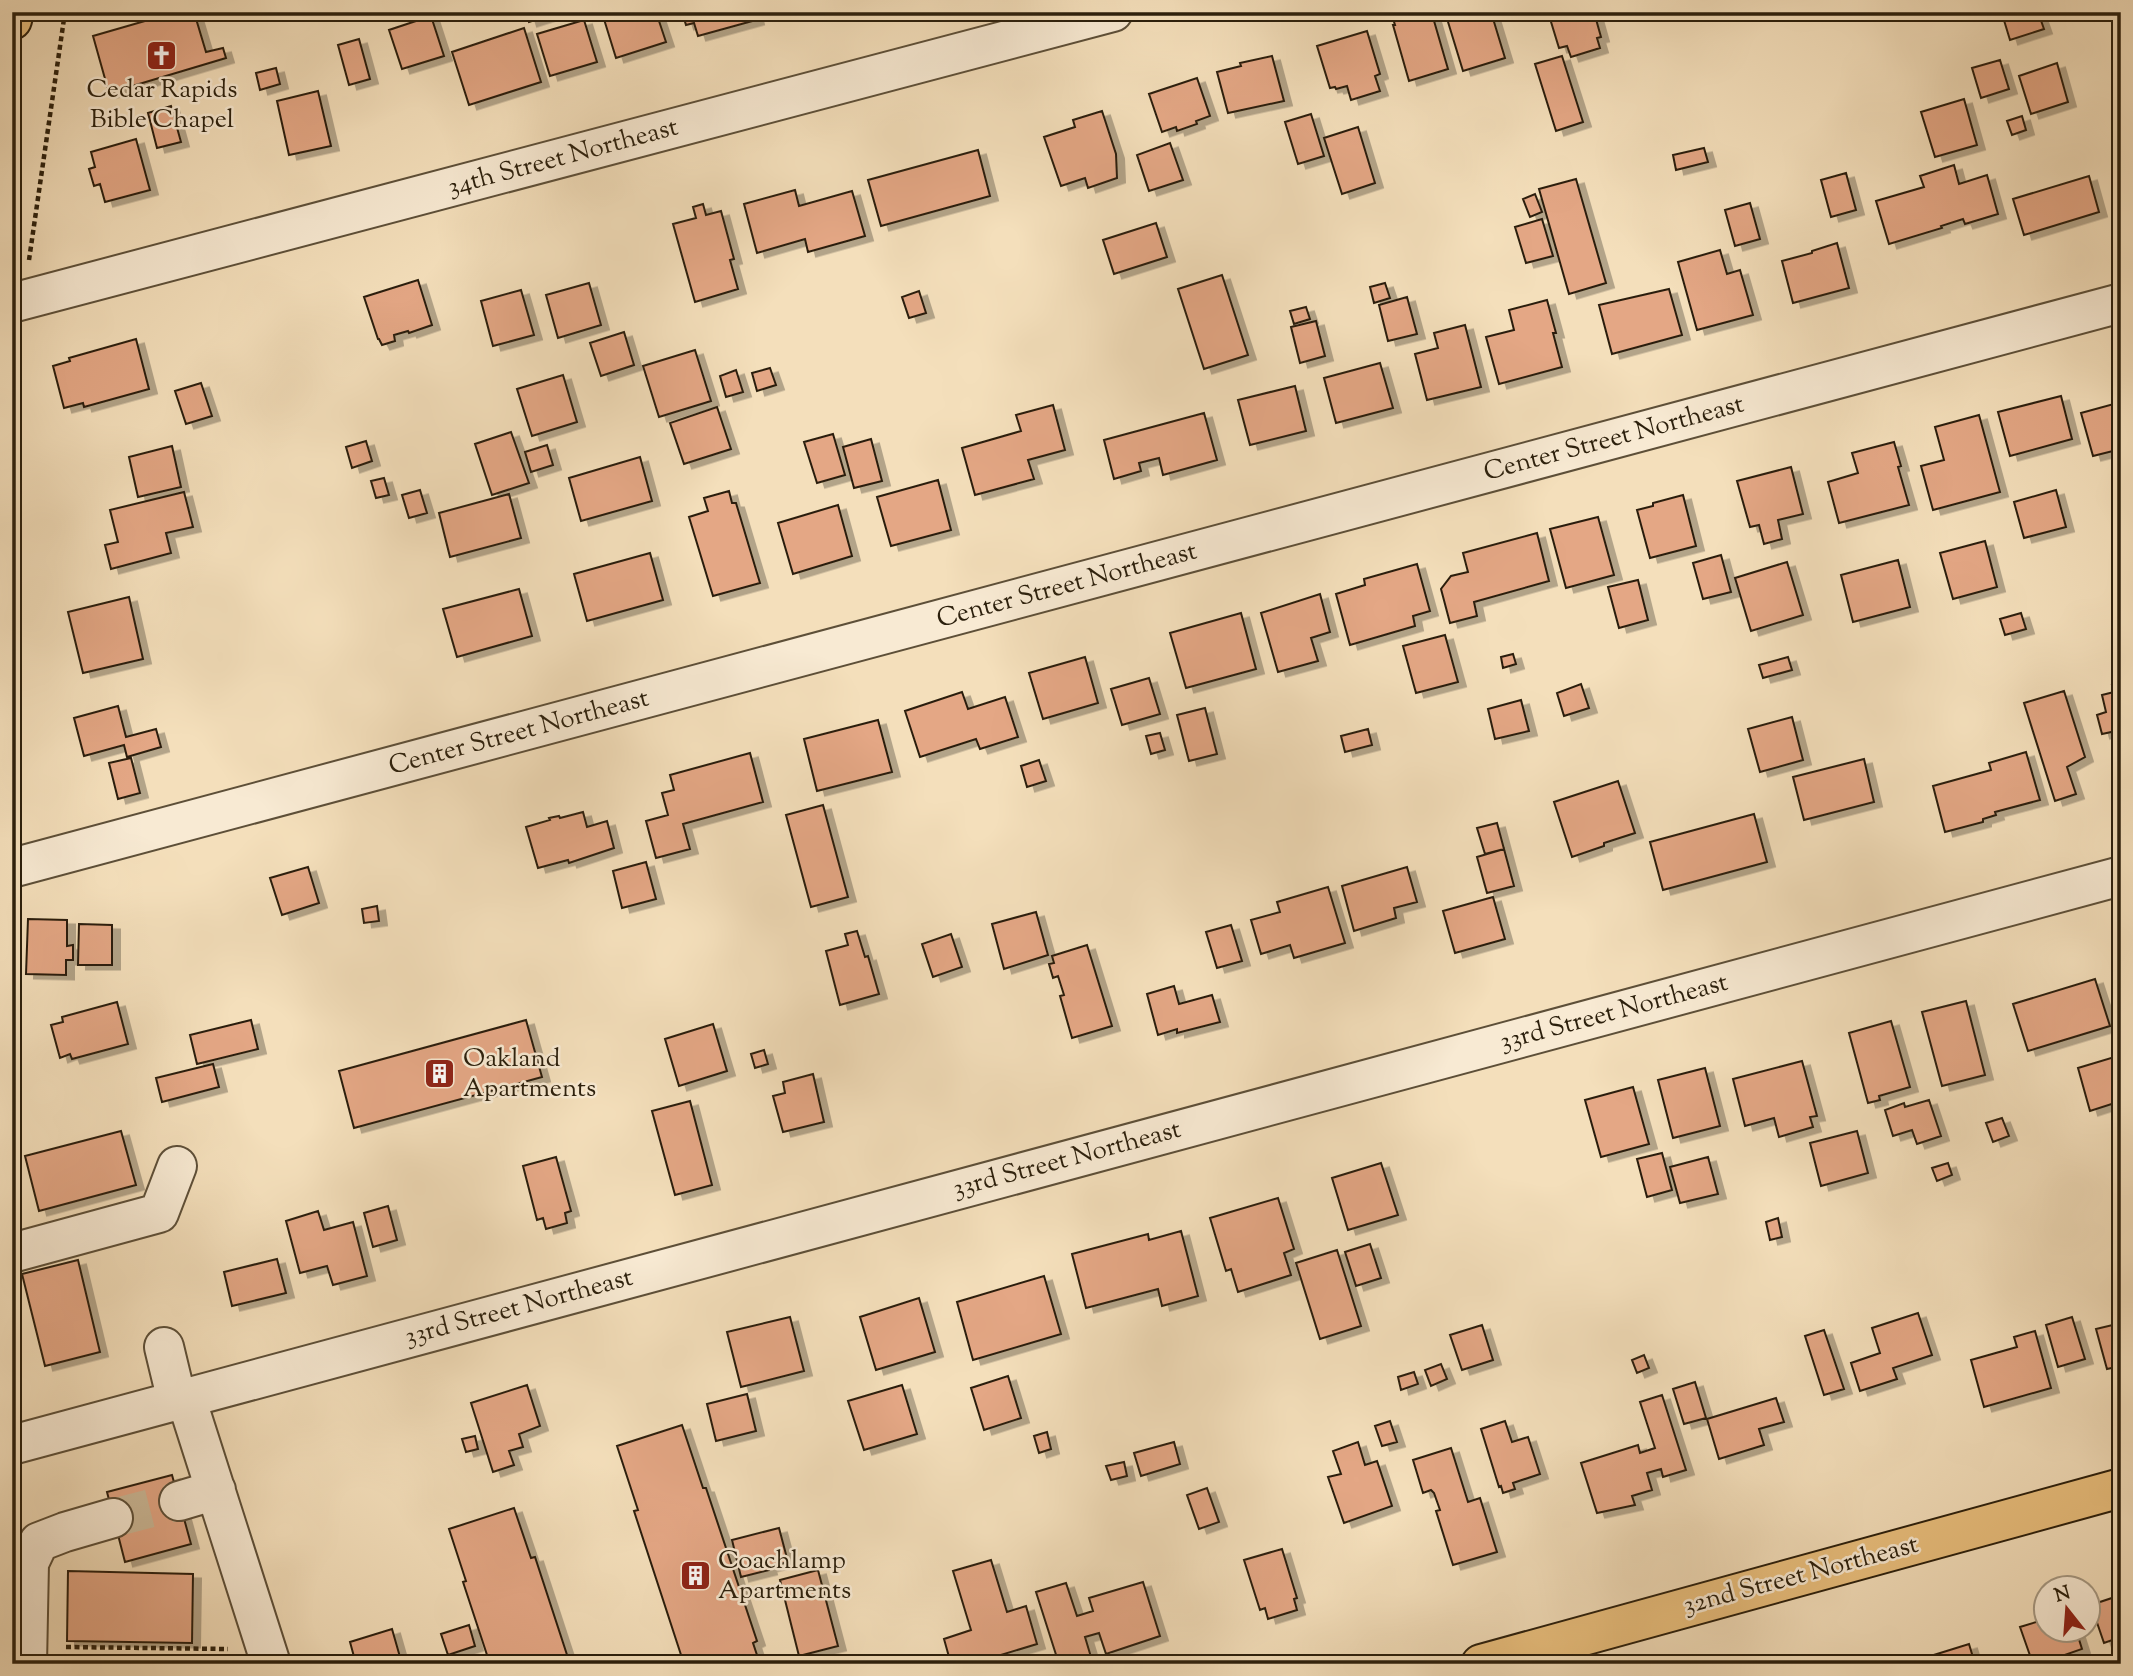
<svg xmlns="http://www.w3.org/2000/svg" width="2133" height="1676" font-family="'Sorts Mill Goudy',serif">
	<style>
		.building { fill: #e4a785; stroke: #2b1f0c; stroke-width: 2; filter: url(#shadow) }
		.lines { fill: none; stroke-linecap: round; stroke-linejoin: round }
		.minor-tunnel { stroke: #ccb998; stroke-width: 38; stroke-dasharray: 38 19; stroke-linecap: butt }
		.minor-casing { stroke: #5d4f38; stroke-width: 42 }
		.major-casing { stroke: #2b1f0c; stroke-width: 42 }
		.path { stroke: #2b1f0c; stroke-width: 4.5; stroke-dasharray: 5 3.5; stroke-linecap: butt }
		.minor { stroke: #f8ead3; stroke-width: 38 }
		.major { stroke: #eac07e; stroke-width: 38 }
		.labels { text-anchor: middle; dominant-baseline: central; stroke-width: 5; stroke-linejoin: round; paint-order: stroke }
		.poi-label { font-size: 26px; fill: #2b1f0c; stroke: #f8ead3; text-anchor: start }
		.street-label { font-size: 26px; fill: #2b1f0c; stroke: #f8ead3 }
	</style>
	<defs>
		<filter id="shadow"><feDropShadow dx="8" dy="4.5" stdDeviation="0" flood-color="#0004"/></filter>
	</defs>
	<rect width="100%" height="100%" fill="#f4dfbb"/>
	<filter id="stains"><feTurbulence type="fractalNoise" baseFrequency=".00286" numOctaves="4"/><feColorMatrix values="0 0 0 0 .2 0 0 0 0 .09 0 0 0 0 .02 0 0 0 .5 -.17"/></filter>
	<radialGradient id="worn" r=".72"><stop offset=".6" stop-color="#630" stop-opacity="0"/><stop offset="1" stop-color="#630" stop-opacity=".3"/></radialGradient>
	<path class="building" d="M176,12h18l12,40 17,-4 3,10 -117,35 -16,-57z
		M526,12h34l-31,10z
		M616,12h40l10,30 -50,16 -13,-42z
		M682,12h72l2,8 -58,16 -4,-13 -8,2z
		M1391,12l41,2 16,55 -39,12 -16,-56h2z
		M1445,12h46l14,46 -42,13z
		M1548,12h46l7,25 -4,1 3,10 -29,9 -4,-11 -8,2z
		M2018,12h20l6,17 -34,11 -7,-23z
		M431,16l13,40 -42,13 -13,-39z
		M584,20l13,42 -47,14 -13,-42z
		M524,28l17,54 -72,23 -17,-53z
		M1367,31l13,43 -5,2 5,15 -29,9 -4,-14 -11,3 -1,-2 -5,1 -13,-42z
		M359,39l11,40 -21,6 -11,-40z
		M1272,56l12,45 -56,12 -11,-41 24,-6 -1,-3z
		M1562,56l21,66 -27,9 -21,-67z
		M2000,60l9,29 -28,9 -9,-30z
		M2057,63l11,39 -37,12 -12,-38z
		M276,68l4,16 -20,6 -4,-17z
		M1197,78l13,38 -14,5 1,3 -20,7 -1,-4 -14,5 -13,-38z
		M318,91l13,55 -42,9 -12,-54z
		M1964,99l13,46 -42,12 -14,-45z
		M171,106l10,36 -24,6 -9,-35z
		M1102,111l14,43 1,24 -29,10 -3,-10 -24,8 -17,-49 31,-10 -2,-7z
		M1311,114l13,42 -26,8 -13,-42z
		M2022,116l4,14 -14,5 -5,-14z
		M1358,127l17,56 -33,11 -18,-56z
		M136,139l14,51 -45,12 -5,-18 -6,2 -5,-17 6,-2 -4,-15z
		M1170,143l13,37 -34,11 -12,-36z
		M1704,148l4,14 -32,8 -3,-15z
		M978,150l12,46 -109,30 -13,-46z
		M1954,165l5,19 28,-9 11,39 -33,10 -2,-5 -22,7 1,2 -53,16 -13,-43 48,-14 -4,-11z
		M1846,173l10,37 -25,7 -10,-37z
		M2089,176l10,36 -75,23 -11,-36z
		M1576,179l30,104 -37,11 -30,-105z
		M795,190l4,16 53,-15 13,45 -57,16 -3,-13 -48,14 -13,-49z
		M1535,194l7,18 -12,5 -7,-18z
		M1750,203l10,36 -25,7 -10,-36z
		M703,204l3,11 15,-4 13,48 -4,1 8,29 -43,13 -22,-78 23,-6 -3,-11z
		M1542,219l11,37 -27,7 -11,-36z
		M1156,223l11,34 -53,17 -11,-34z
		M1837,243l12,45 -56,15 -11,-42 30,-8v-2z
		M1720,250l7,24 13,-4 13,45 -56,15 -19,-68z
		M1222,275l26,80 -44,14 -26,-80z
		M418,280l14,45 -23,8 -1,-2 -14,4 1,6 -13,4 -3,-6h-1l-14,-42z
		M589,283l12,42 -43,13 -12,-43z
		M1385,283l5,15 -16,5 -4,-16z
		M1669,289l13,46 -70,19 -13,-49z
		M521,290l13,45 -41,11 -12,-45z
		M919,291l7,22 -17,5 -7,-21z
		M1407,297l10,37 -29,7 -9,-36z
		M1547,300l9,33h-3l9,34 -63,17 -13,-47 28,-7 -5,-20z
		M1306,307l4,12 -16,5 -4,-13z
		M1316,321l9,35 -25,7 -9,-36z
		M1465,325l16,62 -54,13 -12,-46 23,-6 -4,-15z
		M624,332l10,33 -33,11 -11,-33z
		M136,339l13,50 -65,18 -1,-4 -19,5 -11,-42 17,-5 -1,-3z
		M695,350l16,51 -52,16 -16,-51z
		M1380,363l13,45 -57,15 -12,-45z
		M770,368l6,17 -19,6 -5,-18z
		M736,370l7,22 -17,5 -6,-21z
		M563,375l14,47 -45,14 -15,-47z
		M201,383l11,33 -26,8 -11,-33z
		M1295,386l11,45 -56,14 -12,-45z
		M2061,396l11,43 -62,17 -12,-44z
		M2121,402v47l-28,7 -12,-43z
		M1053,405l12,45 -37,10 6,19 -59,16 -13,-47 59,-17 -5,-16z
		M717,407l14,42 -47,15 -14,-41z
		M1204,413l13,47 -54,15 -4,-17 -20,5 2,8 -27,8 -10,-39z
		M1979,415l21,77 -67,18 -12,-44 23,-6 -9,-33z
		M511,432l18,51 -37,12 -17,-51z
		M833,434l12,41 -28,8 -13,-41z
		M871,439l11,42 -28,7 -11,-41z
		M366,441l6,20 -20,7 -6,-21z
		M1894,442l7,24 -3,1 11,38 -70,18 -11,-41 30,-9 -6,-20z
		M547,445l6,20 -22,7 -6,-20z
		M172,446l9,41 -43,10 -9,-40z
		M640,457l12,44 -71,20 -12,-43z
		M1791,467l12,47 -25,6 4,19 -18,5 -5,-19 -9,2 -13,-46z
		M384,478l5,17 -13,3 -5,-17z
		M938,480l13,50 -60,16 -14,-49z
		M420,490l7,23 -18,5 -7,-23z
		M2056,490l10,37 -42,11 -10,-36z
		M729,491l3,12h4l24,80 -47,13 -24,-79 19,-6 -4,-13z
		M184,492l9,35 -27,6 5,20 -60,16 -6,-24 13,-3 -8,-32z
		M509,494l12,44 -71,19 -11,-44z
		M1683,495l13,51 -46,12 -13,-48 16,-4v-3z
		M838,505l14,51 -59,18 -15,-51z
		M1598,517l16,58 -48,13 -16,-59z
		M1537,533l12,48 -75,21 3,14 -27,7 -9,-34 10,-13 17,-4 -5,-19z
		M1985,541l12,46 -44,12 -13,-46z
		M650,553l13,47 -76,21 -13,-47z
		M1721,555l10,37 -28,7 -10,-36z
		M1898,560l12,47 -57,15 -12,-47z
		M1787,562l16,53 -52,16 -16,-53z
		M1417,564l13,47 -17,5 2,10 -65,19 -14,-51 29,-9 -1,-6z
		M1638,580l10,40 -29,8 -11,-41z
		M519,589l13,47 -75,21 -14,-48z
		M1320,594l10,38 -19,6 7,23 -40,11 -17,-59z
		M129,597l14,62 -60,14 -15,-61z
		M1241,613l15,56 -70,19 -16,-55z
		M2021,613l5,16 -21,6 -5,-16z
		M1445,635l13,47 -42,11 -13,-47z
		M1513,654l3,10 -13,4 -2,-11z
		M1085,657l13,46 -55,16 -14,-46z
		M1788,657l4,13 -29,8 -4,-13z
		M1149,678l11,36 -38,11 -11,-36z
		M2121,683v52l-4,1 -1,-5 -14,3 -5,-19 9,-3 -4,-17 12,-3 -2,-7z
		M1581,684l8,24 -25,8 -7,-23z
		M2064,691l21,66 -18,10 9,27 -21,7 -31,-98z
		M962,692l6,17 37,-12 13,40 -38,12 -4,-10 -56,18 -15,-46z
		M1521,700l8,31 -34,8 -7,-30z
		M118,706l8,31 30,-8 5,18 -34,10 -3,-12 -40,11 -10,-38z
		M1205,708l12,46 -28,7 -12,-46z
		M1792,717l11,43 -43,12 -12,-43z
		M878,720l14,52 -75,19 -13,-52z
		M1368,729l4,16 -27,7 -4,-16z
		M1160,733l5,17 -14,4 -5,-18z
		M2026,752l14,48 -45,12 1,3 -13,4v3l-38,10 -12,-46 58,-16 -2,-7z
		M750,753l13,49 -80,22 7,25 -34,9 -10,-37 22,-6 -6,-22 12,-3 -4,-15z
		M131,758l9,35 -22,6 -9,-36z
		M1864,759l10,43 -70,18 -11,-43z
		M1039,760l7,21 -19,6 -6,-21z
		M1618,781l17,52 -31,10v3l-32,11 -18,-55z
		M823,805l25,92 -37,10 -25,-92z
		M583,812l4,15 20,-6 7,27 -45,15 -1,-3 -30,8 -12,-41 24,-7 -1,-2 10,-2 1,2z
		M1754,814l13,48 -104,28 -13,-48z
		M1497,823l7,26 -19,5 -8,-26z
		M1504,849l10,37 -27,7 -10,-36z
		M646,862l10,37 -34,9 -9,-37z
		M308,867l11,36 -37,12 -12,-37z
		M1407,867l10,35 -23,6 2,10 -42,13 -12,-45z
		M1328,887l17,56 -51,15 -4,-13 -29,9 -10,-34 29,-8 -3,-10z
		M1493,897l12,42 -50,14 -12,-42z
		M377,906l2,15 -15,2 -2,-14z
		M1036,912l12,43 -44,14 -12,-45z
		M28,919l39,1v26l6,-1v15h-7v15l-40,-1z
		M79,924l33,1v40h-34z
		M1231,925l11,36 -25,7 -11,-36z
		M857,931l8,26 3,-1 11,38 -39,11 -14,-54 22,-6 -3,-11z
		M951,934l11,33 -29,10 -11,-33z
		M1087,945l25,81 -40,12 -12,-42 4,-1 -6,-19 -5,2 -4,-14 5,-1 -2,-7z
		M2095,979l15,47 -82,25 -15,-47z
		M1174,986l5,18 33,-9 8,27 -43,11v-4l-19,6 -11,-41z
		M1966,1001l19,74 -43,11 -20,-74z
		M117,1002l11,42 -56,15 -2,-5 -10,4 -9,-33 12,-3 -1,-5z
		M251,1020l7,29 -61,15 -7,-29z
		M526,1020l16,57 -188,51 -15,-57z
		M1891,1021l19,66 -31,9 1,4 -12,3 -19,-70z
		M713,1024l14,47 -48,15 -14,-47z
		M764,1050l4,14 -13,4 -4,-14z
		M2121,1055v46l-31,10 -12,-43z
		M1802,1061l15,55 -7,1 3,10 -34,10 -5,-19 -29,8 -12,-47z
		M213,1064l6,23 -57,15 -6,-24z
		M1705,1068l15,58 -47,12 -15,-58z
		M813,1074l11,48 -41,10 -10,-36 12,-3 -2,-11z
		M1633,1087l16,57 -48,13 -16,-57z
		M1929,1100l12,36 -24,8 -5,-14 -19,6 -8,-26 19,-7 1,4z
		M690,1101l22,84 -37,10 -23,-84z
		M2002,1118l7,18 -16,6 -7,-19z
		M121,1131l15,54 -97,26 -14,-55z
		M1857,1131l11,42 -47,13 -11,-43z
		M1662,1153l10,37 -25,7 -10,-38z
		M556,1157l15,54 -6,2 2,10 -21,6 -3,-11 -6,2 -14,-54z
		M1708,1157l10,37 -38,9 -10,-36z
		M1381,1163l17,52 -50,15 -16,-52z
		M1948,1163l4,12 -15,6 -5,-13z
		M1278,1198l16,51 -10,4 7,22 -53,17 -7,-23 -5,2 -16,-53z
		M388,1206l9,34 -24,7 -9,-34z
		M318,1211l6,19 29,-8 14,54 -34,9 -6,-19 -27,7 -14,-52z
		M1778,1218l4,19 -12,3 -4,-18z
		M1181,1231l17,65 -36,10 -4,-17 -72,19 -14,-54 76,-20 1,6z
		M1370,1244l11,34 -25,8 -11,-34z
		M1337,1250l24,76 -41,13 -24,-76z
		M277,1259l9,34 -54,13 -8,-34z
		M78,1260l22,92 -55,14 -23,-92z
		M1044,1276l17,58 -88,26 -16,-58z
		M919,1298l16,54 -59,18 -16,-53z
		M1918,1313l14,42 -39,13 4,11 -37,12 -9,-28 29,-10 -8,-25z
		M790,1317l14,54 -63,16 -14,-55z
		M2072,1317l13,42 -27,8 -12,-42z
		M2121,1323v43l-14,3 -11,-40z
		M1482,1325l11,35 -31,10 -12,-35z
		M1824,1330l20,59 -20,6 -19,-59z
		M2035,1331l16,57 -67,19 -13,-47 46,-13 -3,-10z
		M1644,1355l5,13 -12,5 -5,-13z
		M1441,1364l6,15 -16,7 -6,-16z
		M1414,1372l4,12 -17,6 -3,-13z
		M1008,1376l13,42 -37,12 -13,-42z
		M1695,1382l11,36 -22,6 -11,-35z
		M527,1385l13,41 -21,8 4,13 -14,4 5,14 -21,7 -22,-69z
		M902,1385l15,49 -53,16 -16,-49z
		M747,1394l9,37 -40,10 -9,-37z
		M1662,1395l24,75 -23,7 -2,-8 -14,4 5,17 -20,6 3,9 -38,8 -16,-50 57,-18 2,8 15,-5 -15,-46z
		M1776,1398l8,24 -25,7 5,16 -45,14 -12,-40z
		M1390,1421l7,21 -15,4 -7,-20z
		M1505,1421l7,21 16,-5 12,37 -27,9 2,6 -12,4 -2,-7 -2,1 -18,-58z
		M682,1425l21,63h3l51,153 -4,2 7,21h-76l-50,-153 4,-1 -21,-64z
		M1047,1432l4,17 -12,4 -5,-17z
		M475,1436l3,13 -12,3 -4,-13z
		M1174,1442l6,22 -39,12 -7,-23z
		M1358,1442l7,23 12,-4 15,45 -48,17 -16,-46 13,-3 -8,-23z
		M1451,1448l17,54 12,-4 17,54 -44,13 -17,-54 4,-1 -6,-17 -3,-3 -8,3 -10,-33z
		M1124,1462l3,14 -16,4 -5,-14z
		M172,1475l19,69 -66,18 -18,-70z
		M1207,1488l12,34 -20,7 -12,-34z
		M514,1508l17,50 4,-1 35,107h-80l-27,-82 3,-1 -17,-52z
		M779,1528l9,34 -20,5 1,3 -28,7 -9,-37z
		M1282,1549l15,49 -3,1 3,11 -29,9 -3,-11 -5,2 -16,-50z
		M991,1560l16,52 19,-6 11,38 -66,20h-20l-7,-25 27,-9 -18,-59z
		M818,1570l20,76 -39,10 -19,-76z
		M68,1571l125,3 -1,69 -125,-2z
		M1143,1582l17,54 -54,18 -7,-21 -14,4 6,20 -23,7h-9l-23,-72 30,-9 11,33 16,-5 -4,-13z
		M2121,1595v42l-17,6 -13,-38z
		M2046,1619v11h30l6,19 -43,15h-6l-13,-37z
		M469,1625l6,21 -27,9 -7,-21z
		M392,1629l10,35h-46l-6,-22z
		M1969,1644l6,20h-52l-2,-5z"/>
	<g class="lines">
		<path class="minor-tunnel" d="M113,1518l66,-17"/>
		<defs>
			<path id="minor" d="M12,303l1101,-291
				M12,868l2109,-565
				M12,1253l147,-40 18,-47
				M164,1347l13,54
				M186,1398l85,266
				M12,1445l2109,-569
				M179,1501l37,-11
				M27,1664l2,-101 10,-21 26,-10 48,-14"/>
			<path id="major" d="M12,20l2,-8
				M1481,1664l640,-176"/>
		</defs>
		<use href="#minor" class="minor-casing"/>
		<use href="#major" class="major-casing"/>
		<path class="path" d="M29,260l36,-248
			M66,1647l162,2"/>
		<use href="#minor" class="minor"/>
		<use href="#major" class="major"/>
	</g>
	<defs>
		<symbol id="church-square" viewBox="-11 -11 22 22"><rect x="-9" y="-9" width="18" height="18" rx="4" fill="#8f2418" stroke="#f8ead3"/><path d="M-1.2-6h2.4v3.5h3.3v2.4h-3.3V6h-2.4V-.1h-3.3v-2.4h3.3Z" fill="#fff"/></symbol>
		<symbol id="building-square" viewBox="-11 -11 22 22"><rect x="-9" y="-9" width="18" height="18" rx="4" fill="#8f2418" stroke="#f8ead3"/><path d="M-4-6H4V6H1V3H-1V6H-4ZM-2.5-4.3h1.7v1.8h-1.7ZM.8-4.3h1.7v1.8H.8ZM-2.5-1h1.7V.8h-1.7ZM.8-1h1.7V.8H.8Z" fill="#fff"/></symbol>
	</defs>
	<g fill-rule="evenodd">
		<use href="#church-square" x="144" y="38" width="35" height="35"/>
		<use href="#building-square" x="422" y="1056" width="35" height="35"/>
		<use href="#building-square" x="678" y="1558" width="35" height="35"/>
	</g>
	<g class="labels">
		<g class="poi-label">
			<text x="162" y="90" text-anchor="middle">Cedar Rapids<tspan x="162" dy="30">Bible Chapel</tspan></text>
			<text x="463" y="1059">Oakland<tspan x="463" dy="30">Apartments</tspan></text>
			<text x="718" y="1561">Coachlamp<tspan x="718" dy="30">Apartments</tspan></text>
		</g>
		<g class="street-label">
			<text transform="translate(563 158) rotate(-15)">34th Street Northeast</text>
			<text transform="translate(1614 439) rotate(-15)">Center Street Northeast</text>
			<text transform="translate(1067 586) rotate(-15)">Center Street Northeast</text>
			<text transform="translate(519 733) rotate(-15)">Center Street Northeast</text>
			<text transform="translate(1614 1013) rotate(-15)">33rd Street Northeast</text>
			<text transform="translate(1067 1160) rotate(-15)">33rd Street Northeast</text>
			<text transform="translate(519 1308) rotate(-15)">33rd Street Northeast</text>
			<text transform="translate(1801 1576) rotate(-15)">32nd Street Northeast</text>
		</g>
	</g>
	<rect width="2133" height="1676" fill="none" stroke="#f4dfbb" stroke-width="42"/>
	<rect x="14" y="14" width="2105" height="1648" fill="none" stroke="#2b1f0c" stroke-width="3.5"/>
	<rect x="21" y="21" width="2091" height="1634" fill="none" stroke="#2b1f0c" stroke-width="2"/>
	<g transform="translate(2067 1609) rotate(343)"><circle r="33" fill="#f8ead3" stroke="#a69983" stroke-width="2"/>
	<path d="M0-5L12 26L0 18L-12 26Z" fill="#8f2418"/>
	<text y="-10" font-size="19" font-weight="bold" text-anchor="middle" fill="#2b1f0c">N</text>
	</g>
	<rect width="100%" height="100%" filter="url(#stains)"/>
	<rect width="100%" height="100%" fill="url(#worn)"/>
</svg>
